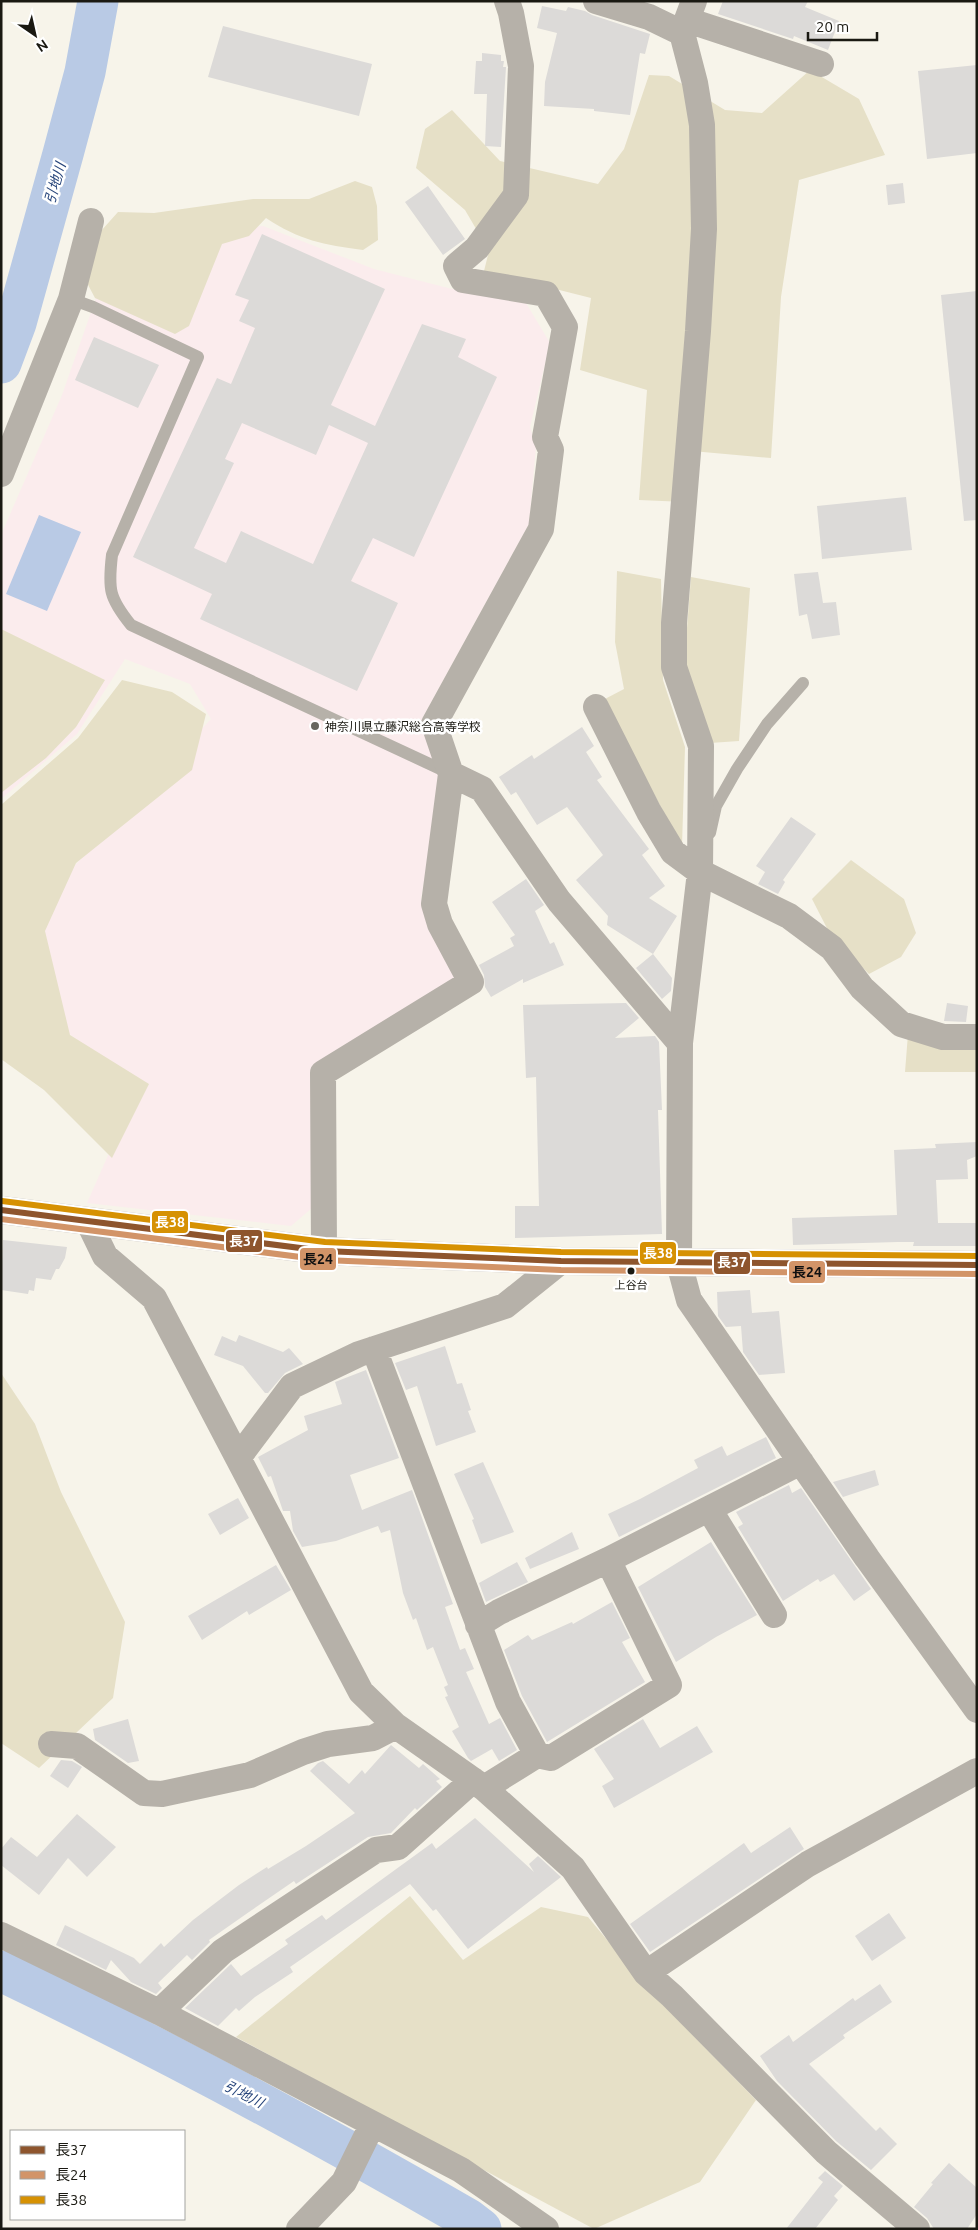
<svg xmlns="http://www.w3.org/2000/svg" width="978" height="2230" font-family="Ubuntu,'Noto Sans JP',sans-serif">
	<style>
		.education { fill: #fbeced }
		.green { fill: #e6e0c7 }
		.water { fill: #b9cae5 }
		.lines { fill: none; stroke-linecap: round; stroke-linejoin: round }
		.river { stroke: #b9cae5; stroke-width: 41 }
		.building { fill: #dcdad8; fill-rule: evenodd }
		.lane { stroke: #b6b1a9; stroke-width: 12 }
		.street { stroke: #b6b1a9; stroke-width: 26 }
		.secondary { stroke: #b5afa7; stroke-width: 28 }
		.bus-1-casing { stroke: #fff; stroke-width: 10 }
		.bus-2-casing { stroke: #fff; stroke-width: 10 }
		.bus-3-casing { stroke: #fff; stroke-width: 10 }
		.bus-1 { stroke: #8e552d; stroke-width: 6 }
		.bus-2 { stroke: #d29468; stroke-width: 6 }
		.bus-3 { stroke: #d69103; stroke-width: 6 }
		.poi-dot { fill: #67665e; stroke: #fff; stroke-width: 2 }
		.bus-dot { fill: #1a1912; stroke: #fff; stroke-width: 2 }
		.labels { text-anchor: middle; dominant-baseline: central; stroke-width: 5; stroke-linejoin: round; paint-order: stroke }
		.bus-label { font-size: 11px; fill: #1a1912; stroke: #fff }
		.poi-label { font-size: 12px; fill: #1a1912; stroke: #fff; text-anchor: start }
		.water-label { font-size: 14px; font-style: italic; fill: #27457b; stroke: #fff }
		.line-badge { stroke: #fff; stroke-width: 2 }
		.badge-label { font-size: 14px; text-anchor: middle; font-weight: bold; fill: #fff }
		.pale-badge-label { font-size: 14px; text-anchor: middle; font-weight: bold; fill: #111 }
	</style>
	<rect width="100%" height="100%" fill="#f7f4ea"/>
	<path class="education" d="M263,226l111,43 78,20 74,14 24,40 -20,84 6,20 -7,77 -107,195 14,24 5,41 -20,115 37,79 -139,90v134l-28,24 -204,-23 45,-102 1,-21 -100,-72 -22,-74 200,-215 -21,-35 -65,-25 -48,75 -76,65v-264l61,-140 53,-151z"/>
	<path class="green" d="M810,70l49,29 26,56 -86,25 -18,117 -10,161 -79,-7 -7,51 -46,-2 8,-110 -67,-20 11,-72 -107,-27 5,-20 -24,-41 -49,-42 9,-39 27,-19 48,51 98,23 26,-35 25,-74 20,1 56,34 37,3z
		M355,181l17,6 5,19 1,34 -15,10c-39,-5 -64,-10 -97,-32l-17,18 -27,8 -33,82 -14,8 -80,-36 -9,-17 15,-50 17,-19 36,1 99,-14h56z
		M617,571l44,8 2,101 22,67 -3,99 -79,-146 21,-11 -9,-47z
		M691,577l59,11 -11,153 -29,2 -26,-77z
		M1,629l104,51 -29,47 -30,31 -45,35z
		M122,680l50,12 34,22 -14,56 -116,93 -31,68 25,104 79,49 -37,74 -68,-68 -43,-31v-254l77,-67z
		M851,860l53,39 12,34 -15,24 -32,17 -38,-38 -19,-37z
		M908,1034l69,11v27h-72z
		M1,1373l34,51 26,68 64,130 -12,76 -74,70 -38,-25z
		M410,1896l53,64 78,-53 47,10 59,71 109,112 -56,82 -106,47 -358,-192z"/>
	<path class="water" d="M39,515l42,17 -34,79 -41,-17z"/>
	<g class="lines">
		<path class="river" d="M1,363l15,-40 47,-169 22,-82 13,-71
			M1,1971c159,76 315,160 467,248l13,10"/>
	</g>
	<path class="building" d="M723,1h85l-3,6 34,14 -11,29 -34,-14 -1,3 -75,-25z
		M542,6l24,5 2,-4 17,4 7,4 58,19 -5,20 -5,-1 -10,62 -36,-4v-2l-50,-3 1,-24 12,-49 -20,-5z
		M223,26l149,38 -13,52 -151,-39z
		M482,53l19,2v6h3l-1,6h3l-5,80 -16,-1 2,-52h-13l2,-33h6z
		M977,65v88l-50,6 -9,-88z
		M903,183l2,20 -17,2 -2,-20z
		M428,186l37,53 -22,16 -38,-53z
		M262,234l123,55 -54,116 44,21 47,-102 44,15 -8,18 39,20 -83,180 -41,-19 -22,43 47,22 -41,88 -157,-72 12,-25 -79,-37 84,-179 14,6 24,-56 -16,-7 10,-21 -14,-5zM242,423l74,32 13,-30 39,18 -55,121 -72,-33 -15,32 -32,-15 40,-85 -9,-4z
		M977,291v229l-13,1 -23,-226z
		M94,337l65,28 -21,43 -63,-28z
		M906,497l6,53 -90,9 -5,-53z
		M818,572l5,31 13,-1 4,33 -28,4 -5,-25 -8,2 -5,-42z
		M582,727l12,19 -8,6 16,25 -5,3 52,69 -7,6 23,31 -16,12 28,18 -24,38 -46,-29 1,-9 -32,-36 27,-25 -36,-48 -30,18 -21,-33 -5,3 -12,-18 33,-22 2,4z
		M791,817l25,17 -33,46 2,2 -7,12 -20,-10 7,-12 -9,-6z
		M526,879l18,26 -9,6 15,33 4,-2 10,23 -41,18v-4l-32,18 -6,-10 -1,-12 -5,-10 35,-19 -4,-8 5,-3 -23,-33z
		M653,954l19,24 -1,13 -9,8 -26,-31z
		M626,1003l13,15 -24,20 40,-2 4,6 3,68h-4l4,124 -147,4v-32h24l-3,-129 -10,1 -3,-73z
		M947,1003l21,3 -2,16 -22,-1z
		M977,1142v14l-10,4 1,19 -32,1 2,43h39v23h-64l1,-4h-16l-105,3 -1,-27 105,-3 -3,-65 42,-2 -1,-4z
		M3,1240l64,7 -2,11 -6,11h-3l-5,11 -15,-2 -2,13 -5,-1 -1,4 -27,-4z
		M750,1290l2,23 27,-2 6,62 -26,2 -16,-23 -2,-26 -15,1 -8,-11 -1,-24z
		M239,1335l44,17 6,-4 14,16 -18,9 -17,20h-3l-22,-27 -29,-11 8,-19 14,6z
		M445,1346l12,38 5,-1 9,27 -3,1 8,21 -40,14 -19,-60 -11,4 -11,-27z
		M366,1370l33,88 -49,17 12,35 50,-20 41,114 -8,3 15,43 5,-2 9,21 -8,3 23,52 11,-6 17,32 -18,11 -7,-12 -21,12 -3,-3 -16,-27 7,-4 -14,-30 3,-1 -4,-9 4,-2 -15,-38 -6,3 -11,-32 -3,2 -10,-27 -13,-63 -9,3 -3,-7 -42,15 -34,6 -9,-16 -3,-20h-7l-12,-35 -3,1 -10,-20 50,-27 -4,-14 38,-12 -7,-22z
		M766,1437l10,21 -157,79 -11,-23 32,-15 58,-31 -4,-8 28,-14 5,10z
		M483,1462l31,70 -33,12 -9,-24 2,-1 -20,-45z
		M875,1470l4,15 -36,12 -10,-15z
		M789,1485l3,8 9,-5 70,101 -17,12 -20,-27 -14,8 -2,-3 -35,22 -45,-74 5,-3 -7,-12z
		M238,1498l11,20 -29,17 -12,-21z
		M572,1532l7,17 -49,20 -5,-11z
		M711,1542l46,73 -41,22 -40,25 -38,-75z
		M517,1562l11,20 -42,20 -7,-19z
		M276,1565l15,25 -42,25 -2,-4 -45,29 -14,-24z
		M612,1602l18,36 -8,4 23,40 -98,60 -25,-46 -18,-46 24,-15 4,5 40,-18 1,2z
		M128,1719l11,42 -11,2 -33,-23 -2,-11z
		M643,1719l17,29 37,-22 16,26 -99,56 -12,-22 12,-7 -20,-30z
		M391,1745l28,23 4,-4 17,15 -4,2 6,6 -25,23 -2,-2 -24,25 -23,4 -72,47 -2,-3 -45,31 -40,28 1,2 -18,18 -5,-5 -29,28 4,5 -6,6 -25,-12 -20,-22 -5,10 -50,-25 9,-20 69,33 6,6 21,-21 3,4 29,-27 46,-35 28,-18 1,2 38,-23 49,-33 -45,-42 8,-8 5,-2 26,23 13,-14 3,4z
		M61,1760l11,1 10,6 -14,21 -18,-12z
		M77,1814l39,33 -29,30 -19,-19 -29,37 -38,-30v-16l10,-12 26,20z
		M475,1818l59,54 -5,-8 9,-8 23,21 -93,72 -32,-40 -3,2 -23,-27 -120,83 3,5 -38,25 -16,14 -3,-3 -18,18 -33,-18 46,-44 10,12 47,-32 -3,-4 37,-25 4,5 106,-77 4,6z
		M790,1827l14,22 -154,103 -20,-28 114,-81 7,10z
		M889,1913l17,25 -34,23 -17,-25z
		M880,1984l12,18 -49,33 2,3 -36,26 67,67 4,-4 17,17 -26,26 -35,-29 -59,-60 -17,-25 29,-21 4,7 60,-44 2,3z
		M949,2163l28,25v26l-10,15h-33l-7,-11 -13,-11 19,-23 -2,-1z
		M825,2171l18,15 -9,10 4,4 -23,29h-29l37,-47 -5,-4z"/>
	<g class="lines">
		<path class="lane" d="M71,299l22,8 105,50 -86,198c-4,34 -3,43 19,70l318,148
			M710,833l6,-27 21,-37 30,-45 36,-41"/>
		<path class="street" d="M596,1l53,16 33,16
			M694,1l-12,32 13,50 7,42 2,104 -6,102 -24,292v44l27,79 -1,126 -20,171 -1,220 10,37 178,258 110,152
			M687,20l134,44
			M1,474l70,-175 20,-78
			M596,707l53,105 24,40 27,20 89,44 43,32 30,40 39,36 42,13h34
			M451,774l31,15 77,112 121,142
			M88,1221l17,35 49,42 84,160
			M324,1251l-1,-178 148,-91 -31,-58 -6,-20 17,-130 -17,-50 107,-195 10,-79 -6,-13 20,-110 -19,-33 -83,-14 -7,-14 21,-18 39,-53 5,-129 -10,-53 -4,-12
			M561,1261l-56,45 -146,48 -67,32 -54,72 123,234 35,34 88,62 89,80 73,105 26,23 154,156 91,77
			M374,1349l134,353 29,53 -53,33
			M709,1509l65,106
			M478,1625l21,-13 109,-52 193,-98
			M51,1744l26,2 67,47 18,1 88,-19 53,-23 25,-8 45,-6 23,-12
			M537,1755l14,3 118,-73 -61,-125
			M1,1935l158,77 302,158 85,59
			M646,1973l162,-109 169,-93
			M159,2012l64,-61 153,-101 22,-3 75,-67
			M299,2229l45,-47 28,-57"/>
		<path class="secondary" d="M1,1210l323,41 237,10 416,4"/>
		<defs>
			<path id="bus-1" d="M1,1210l323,41 237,10 416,4"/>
			<path id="bus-2" d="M1,1219l323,41 237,10 416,4"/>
			<path id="bus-3" d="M2,1201l323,41 236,10 416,4"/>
		</defs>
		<use href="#bus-1" class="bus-1-casing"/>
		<use href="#bus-2" class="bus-2-casing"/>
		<use href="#bus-3" class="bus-3-casing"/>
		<use href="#bus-1" class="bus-1"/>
		<use href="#bus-2" class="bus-2"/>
		<use href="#bus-3" class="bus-3"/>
	</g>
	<circle class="poi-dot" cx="315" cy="726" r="5"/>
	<circle class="bus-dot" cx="631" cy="1271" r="4.5"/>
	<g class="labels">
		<g class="bus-label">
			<text x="631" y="1285">上谷台</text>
		</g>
		<g class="poi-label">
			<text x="325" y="726">神奈川県立藤沢総合高等学校</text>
		</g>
		<g class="water-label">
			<text transform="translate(55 183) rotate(-74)">引地川</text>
			<text transform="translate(244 2094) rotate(27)">引地川</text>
		</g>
	</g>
	<g class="line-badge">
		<rect x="151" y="1210" width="38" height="24" rx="5" fill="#d69103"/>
		<rect x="225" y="1229" width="38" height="24" rx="5" fill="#8e552d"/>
		<rect x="639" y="1241" width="38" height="24" rx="5" fill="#d69103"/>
		<rect x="299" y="1247" width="38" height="24" rx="5" fill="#d29468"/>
		<rect x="713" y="1251" width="38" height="24" rx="5" fill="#8e552d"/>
		<rect x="788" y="1260" width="38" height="24" rx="5" fill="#d29468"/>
	</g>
	<g class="badge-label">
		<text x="170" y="1227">長38</text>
		<text x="244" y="1246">長37</text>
		<text x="658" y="1258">長38</text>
		<text x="732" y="1267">長37</text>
	</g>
	<g class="pale-badge-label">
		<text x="318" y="1264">長24</text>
		<text x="807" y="1277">長24</text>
	</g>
	<rect width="978" height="2230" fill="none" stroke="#1a1912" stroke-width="5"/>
	<rect x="10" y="2130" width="175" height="90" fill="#ffffff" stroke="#a3a3a0"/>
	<rect x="20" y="2146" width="25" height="8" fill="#8e552d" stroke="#a3a3a0"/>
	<text x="55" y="2155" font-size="15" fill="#1a1912">長37</text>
	<rect x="20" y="2171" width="25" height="8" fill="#d29468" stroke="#a3a3a0"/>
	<text x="55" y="2180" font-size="15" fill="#1a1912">長24</text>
	<rect x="20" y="2196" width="25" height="8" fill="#d69103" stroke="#a3a3a0"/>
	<text x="55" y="2205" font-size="15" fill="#1a1912">長38</text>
	<g transform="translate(35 35) rotate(146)" stroke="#ffffff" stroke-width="4" paint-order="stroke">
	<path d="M0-4L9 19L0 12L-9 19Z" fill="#1a1912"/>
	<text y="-8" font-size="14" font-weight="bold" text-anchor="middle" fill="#1a1912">N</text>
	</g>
	<path d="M808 32v8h69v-8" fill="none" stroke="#1a1912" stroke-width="2.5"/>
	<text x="816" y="32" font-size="15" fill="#1a1912" stroke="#ffffff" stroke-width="4" paint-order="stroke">20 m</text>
</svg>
